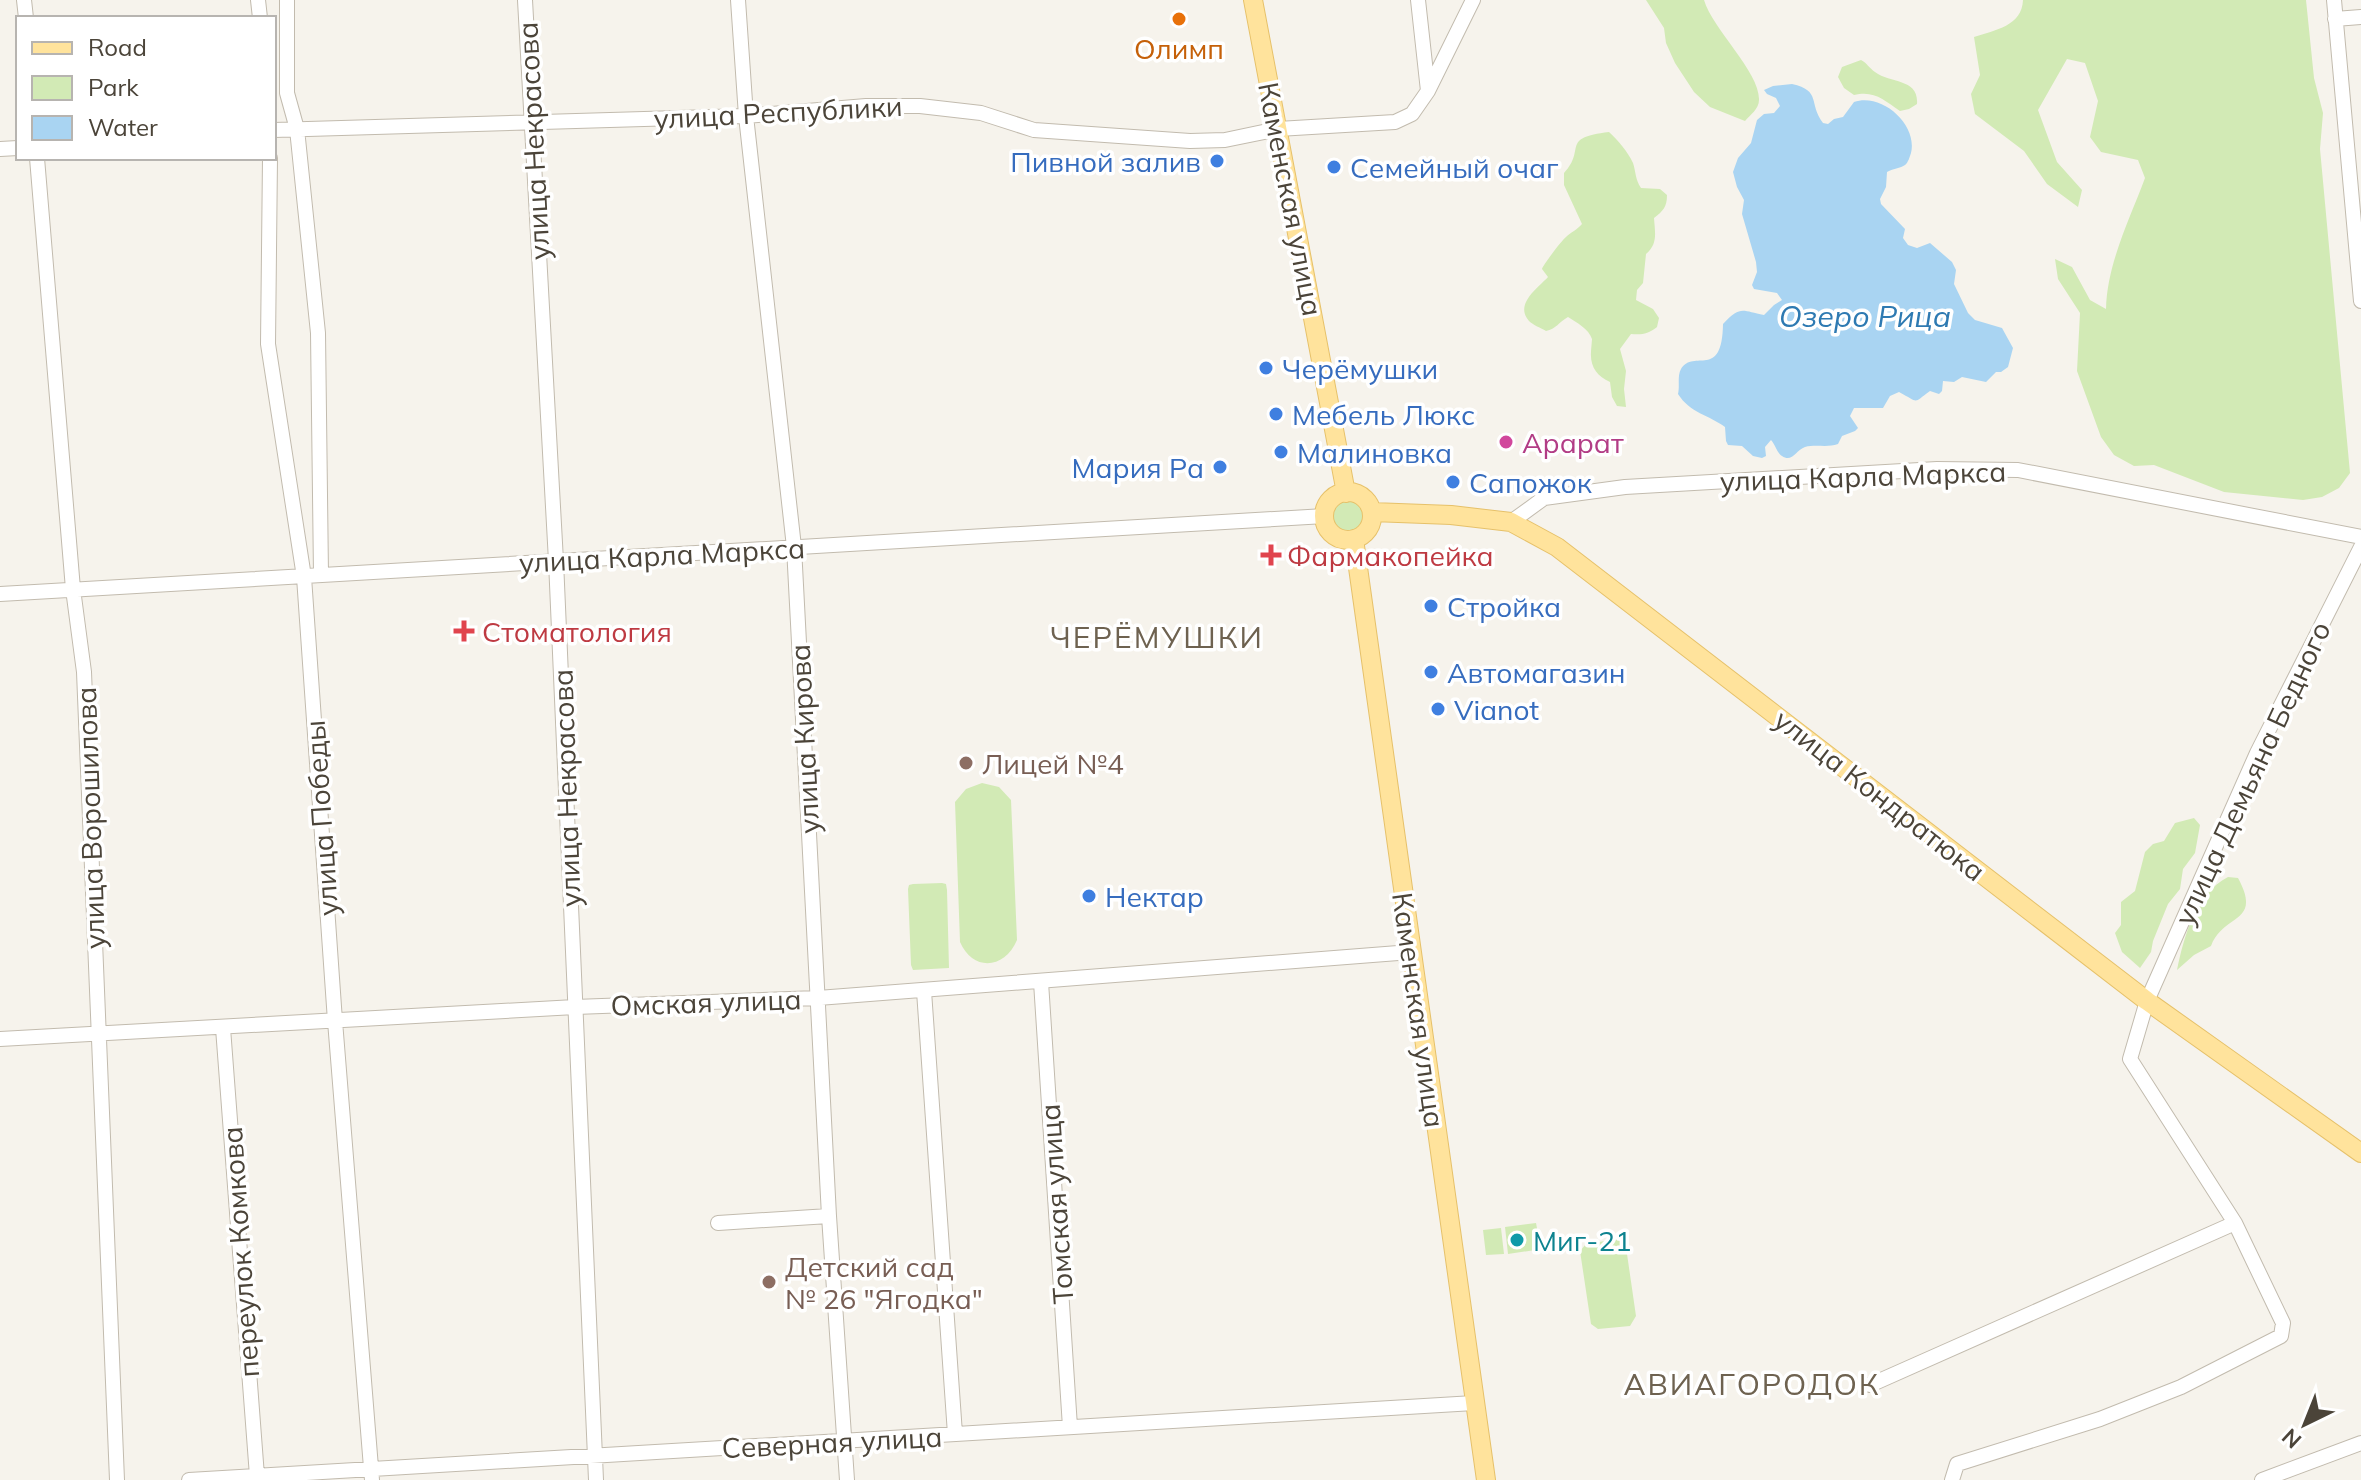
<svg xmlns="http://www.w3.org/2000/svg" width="2361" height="1480" font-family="Mulish,sans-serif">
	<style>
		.green { fill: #d2eab5 }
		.water { fill: #a9d4f2 }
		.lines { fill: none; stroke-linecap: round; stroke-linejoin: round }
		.minor-casing { stroke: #c2bbae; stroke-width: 16 }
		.major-casing { stroke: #e6c16a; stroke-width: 20 }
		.minor { stroke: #fff; stroke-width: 14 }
		.major { stroke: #ffe39c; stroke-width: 18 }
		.food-dot { fill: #e8710a; stroke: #fff; stroke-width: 3 }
		.shop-dot { fill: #3f7fe0; stroke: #fff; stroke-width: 3 }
		.hotel-dot { fill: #d1479c; stroke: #fff; stroke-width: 3 }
		.health-dot { fill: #e0444e; stroke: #fff; stroke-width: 3 }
		.education-dot { fill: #8d6e63; stroke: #fff; stroke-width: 3 }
		.culture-dot { fill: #0f9aa8; stroke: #fff; stroke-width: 3 }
		.labels { text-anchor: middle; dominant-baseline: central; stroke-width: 7; stroke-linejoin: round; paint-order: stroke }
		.food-label { font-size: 28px; fill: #c56008; stroke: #fff }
		.street-label { font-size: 28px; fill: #4b4439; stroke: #fff }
		.shop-label { font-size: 28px; fill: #366cbe; stroke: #fff; text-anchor: start }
		.hotel-label { font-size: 28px; fill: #b23c85; stroke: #fff; text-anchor: start }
		.health-label { font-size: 28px; fill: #be3a42; stroke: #fff; text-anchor: start }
		.education-label { font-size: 28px; fill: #785e54; stroke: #fff; text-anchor: start }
		.culture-label { font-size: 28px; fill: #0d838f; stroke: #fff; text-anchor: start }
		.water-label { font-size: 30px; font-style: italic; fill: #2e7ab2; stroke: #fff }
		.neighbourhood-label { font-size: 30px; letter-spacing: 2px; fill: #6e6250; stroke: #fff }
	</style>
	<rect width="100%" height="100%" fill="#f6f3ec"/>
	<path class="green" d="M1646,0h58c9,30 56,72 55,100 0,9 -9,15 -14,21l-35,-14 -16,-15 -19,-29 -9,-20 -2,-15z
		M2023,0h283l8,78 9,35 -3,36 30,324 -11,15 -17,9 -19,3 -79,-8 -70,-27 -20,1 -20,-11 -13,-18 -24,-66 3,-58 -22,-34 -3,-20 17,8 18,33 16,9c1,-45 23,-88 39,-131l-7,-18 -37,-8 -11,-15 8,-36 -13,-38 -18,-4 -29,51 19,52 25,28 -4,17 -31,-23 -23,-33 -49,-37 -4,-20 9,-19 -6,-38c21,-7 48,-11 49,-37z
		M1861,60c6,3 8,8 14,12 16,12 44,6 42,32l-8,5 -9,2c-16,-11 -26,-21 -46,-16l-10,-7 -6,-11 4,-10z
		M1609,132c9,8 19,20 24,31 3,9 2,16 8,25l19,1 7,6c0,12 -4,16 -13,23 1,15 4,26 -8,36l-3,29 -6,7 -1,10 17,9 6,9 -2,9c-9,7 -15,8 -26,7l-11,15 6,22 -2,18 2,18 -9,-1 -5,-9 -2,-15c-13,-6 -20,-15 -19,-30 0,-1 1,-12 1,-13 -3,-10 -16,-17 -24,-22 -9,5 -12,12 -22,14 -5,-3 -13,-6 -17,-10 -15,-17 9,-33 19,-44l-6,-8c1,-4 20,-29 24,-32 5,-5 11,-7 16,-13l-18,-39v-12c23,-24 -5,-35 45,-41z
		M1327 516a21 21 0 1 1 42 0a21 21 0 1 1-42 0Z
		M982,783l17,4 12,13 6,140c-12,29 -44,32 -57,2l-5,-140 11,-13z
		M2194,818l6,7 -5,28 -12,16 -3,20 -12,15 -15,37 -2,11 -11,16 -18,-16 -7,-19 6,-8v-23l14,-11 10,-39 8,-8 11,-3 11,-18z
		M2228,877l10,1c25,46 -15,35 -27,68l-17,9 -17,15c7,-33 18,-76 51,-93z
		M942,883l4,1 1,6 2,78 -36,2 -2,-5 -3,-76 1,-4 4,-1z
		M1536,1223l3,16 -4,11 -27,4 -3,-27z
		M1501,1228l3,26 -18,1 -3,-25z
		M1618,1239l8,8 10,69 -6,10 -32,3 -7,-5 -11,-73 6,-7z"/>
	<path class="water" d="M1792,84c30,7 16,19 31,39l5,1 6,-5 9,-2 11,-15c27,-10 64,22 57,51 -1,3 -3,10 -6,12 -4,3 -13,4 -18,7l-1,15 -6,12 1,5 24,25 -2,9 5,7 9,3 13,-5 22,19 4,8 -2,14 14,29 7,7 27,8 11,20 -5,19 -7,5h-5l-10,10 -24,-5 -8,5 -11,-1 -1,10 -3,3 -9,-3c-18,13 -10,12 -31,1l-9,4 -7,12h-29l-4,8 8,12 -3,3 -13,5 -4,8c-11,4 -22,0 -33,3 -9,3 -13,16 -23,9 -5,-3 -7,-12 -11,-16l-6,7 1,9 -4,2 -9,-2 -11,-10 -14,-1 -2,-4 -1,-14c-16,-12 -35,-14 -47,-33 2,-8 -1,-18 3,-25 13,-21 41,12 42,-45 18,-19 19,-13 41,-9l10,-10 8,-5 -5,-7 -23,-4 -2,-4 5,-13 -1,-10 -14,-48 2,-14 -7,-13 -4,-15 5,-14 13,-15 6,-23 7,-6 10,-1 6,-7 -4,-8 -9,-4 -3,-4 9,-4z"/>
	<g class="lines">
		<defs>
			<path id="minor" d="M24,0l2,18
				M258,0l2,18
				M287,0v93l10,36 21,204 3,242
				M525,0l31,561 40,919
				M738,0l8,116 48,431 35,669 18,264
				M1418,0l10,91
				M2334,0l27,301
				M2335,19l26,-2
				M274,130l472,-14 120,-10h54l61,7 53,17 156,11 35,-1 53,-11 117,-7 17,-8 16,-23 45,-91
				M0,149l18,-1
				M37,158l36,431 11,83 33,808
				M270,158l-2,186 36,233 31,444 37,459
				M1511,522l33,-24 81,-11 312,-18 81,1 343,67
				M0,594l1325,-78
				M1041,982l29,445
				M924,991l31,443
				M223,1028l34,448
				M0,1039l575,-32 243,-9 593,-46
				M718,1223l111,-7
				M1870,1385l365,-162
				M189,1480l1285,-77
				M1952,1480l5,-16 143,-45 81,-32 100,-51 2,-13 -48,-100 -105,-164 17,-58 110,-248 104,-206
				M2262,1480l99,-37"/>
			<path id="major" d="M1253,0l93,493
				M1324 516a24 24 0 1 1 48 0a24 24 0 1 1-48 0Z
				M1372,512l79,3 60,7 46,25 590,454 214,152
				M1354,539l132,941"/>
		</defs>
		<use href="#minor" class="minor-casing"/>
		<use href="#major" class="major-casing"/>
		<use href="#minor" class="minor"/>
		<use href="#major" class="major"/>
	</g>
	<circle class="food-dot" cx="1179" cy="19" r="8"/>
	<g class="shop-dot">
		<circle cx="1217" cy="161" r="8"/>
		<circle cx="1334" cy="167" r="8"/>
		<circle cx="1266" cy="368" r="8"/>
		<circle cx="1276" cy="414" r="8"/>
		<circle cx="1281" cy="452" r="8"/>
		<circle cx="1220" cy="467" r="8"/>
		<circle cx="1453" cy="482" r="8"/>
		<circle cx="1431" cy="606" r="8"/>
		<circle cx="1431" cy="672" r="8"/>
		<circle cx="1438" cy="709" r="8"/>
		<circle cx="1089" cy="896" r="8"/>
	</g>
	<circle class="hotel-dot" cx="1506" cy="442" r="8"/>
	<g class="health-dot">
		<path d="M1267 543h8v8h8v8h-8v8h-8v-8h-8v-8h8z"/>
		<path d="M460 619h8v8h8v8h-8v8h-8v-8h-8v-8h8z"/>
	</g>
	<g class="education-dot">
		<circle cx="966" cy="763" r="8"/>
		<circle cx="769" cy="1282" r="8"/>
	</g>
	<circle class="culture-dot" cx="1517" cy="1240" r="8"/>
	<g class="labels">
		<g class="food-label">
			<text x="1179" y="48">Олимп</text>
		</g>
		<g class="street-label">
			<text transform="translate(778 112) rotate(-3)">улица Республики</text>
			<text transform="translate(533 141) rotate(-93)">улица Некрасова</text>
			<text transform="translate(1291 199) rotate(79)">Каменская улица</text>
			<text transform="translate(1863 476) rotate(-2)">улица Карла Маркса</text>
			<text transform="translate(662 555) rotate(-3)">улица Карла Маркса</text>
			<text transform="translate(804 739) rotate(-93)">улица Кирова</text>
			<text transform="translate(2252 773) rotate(-65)">улица Демьяна Бедного</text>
			<text transform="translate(566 788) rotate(-92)">улица Некрасова</text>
			<text transform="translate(1880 795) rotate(38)">улица Кондратюка</text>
			<text transform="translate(90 818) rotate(-92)">улица Ворошилова</text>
			<text transform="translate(321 818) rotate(-94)">улица Победы</text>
			<text transform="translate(706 1002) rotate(-2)">Омская улица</text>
			<text transform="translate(1419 1010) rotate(82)">Каменская улица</text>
			<text transform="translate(1056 1204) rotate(-94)">Томская улица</text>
			<text transform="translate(240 1252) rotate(-94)">переулок Комкова</text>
			<text transform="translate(832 1442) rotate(-3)">Северная улица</text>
		</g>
		<g class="shop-label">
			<text x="1201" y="161" text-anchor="end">Пивной залив</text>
			<text x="1350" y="167">Семейный очаг</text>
			<text x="1282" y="368">Черёмушки</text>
			<text x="1292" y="414">Мебель Люкс</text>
			<text x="1297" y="452">Малиновка</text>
			<text x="1204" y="467" text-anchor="end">Мария Ра</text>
			<text x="1469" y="482">Сапожок</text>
			<text x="1447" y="606">Стройка</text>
			<text x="1447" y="672">Автомагазин</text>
			<text x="1454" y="709">Vianot</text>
			<text x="1105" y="896">Нектар</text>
		</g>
		<g class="hotel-label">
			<text x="1522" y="442">Арарат</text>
		</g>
		<g class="health-label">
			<text x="1287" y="555">Фармакопейка</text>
			<text x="482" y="631">Стоматология</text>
		</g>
		<g class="education-label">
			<text x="982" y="763">Лицей №4</text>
			<text x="785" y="1266">Детский сад<tspan x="785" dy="32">№ 26 "Ягодка"</tspan></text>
		</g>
		<g class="culture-label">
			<text x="1533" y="1240">Миг-21</text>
		</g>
		<g class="water-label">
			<text x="1865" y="316">Озеро Рица</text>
		</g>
		<g class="neighbourhood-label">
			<text x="1157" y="637">ЧЕРЁМУШКИ</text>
			<text x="1752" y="1384">АВИАГОРОДОК</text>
		</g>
	</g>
	<rect x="16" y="16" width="260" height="144" fill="#ffffff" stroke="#b7b4b0" stroke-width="2"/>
	<rect x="32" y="42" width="40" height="12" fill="#ffe39c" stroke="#b7b4b0" stroke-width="2"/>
	<text x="88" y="56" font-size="24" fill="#4b4439">Road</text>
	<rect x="32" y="76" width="40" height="24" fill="#d2eab5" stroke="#b7b4b0" stroke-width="2"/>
	<text x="88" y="96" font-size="24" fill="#4b4439">Park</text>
	<rect x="32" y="116" width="40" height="24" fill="#a9d4f2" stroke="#b7b4b0" stroke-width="2"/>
	<text x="88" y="136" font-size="24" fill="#4b4439">Water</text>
	<g transform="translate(2305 1424) rotate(223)" stroke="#ffffff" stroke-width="6" paint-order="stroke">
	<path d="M0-6L14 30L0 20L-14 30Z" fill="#4b4439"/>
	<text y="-12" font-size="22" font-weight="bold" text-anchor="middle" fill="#4b4439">N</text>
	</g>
</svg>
